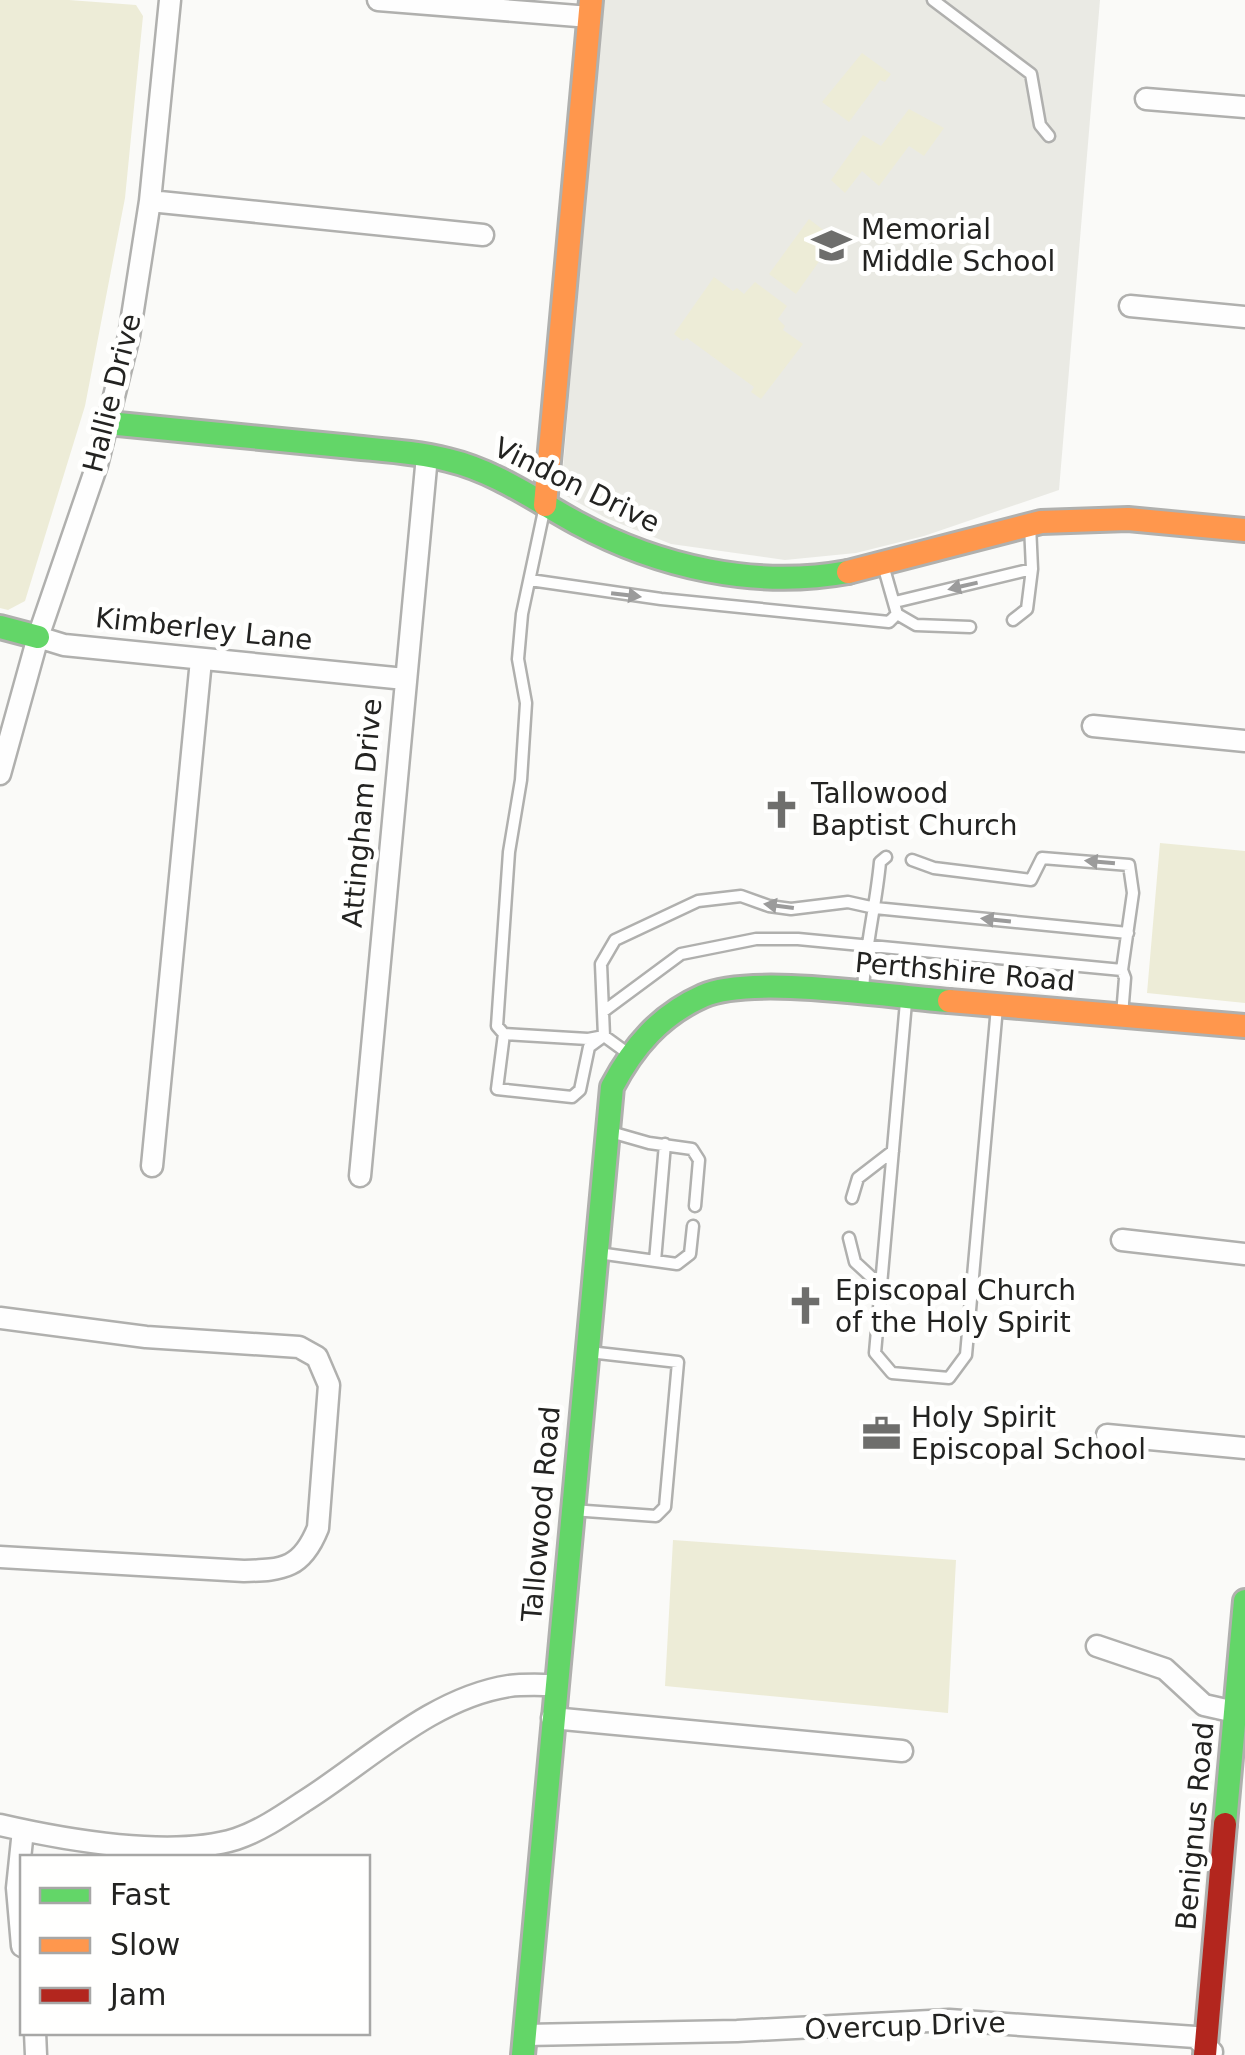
<svg xmlns="http://www.w3.org/2000/svg" width="1245" height="2055" font-family="'DejaVu Sans',sans-serif">
	<style>
		.built { fill: #eaeae4 }
		.green { fill: #edecd7 }
		.lines { fill: none; stroke-linecap: round; stroke-linejoin: round }
		.lane-casing { stroke: #b0b0ae; stroke-width: 15 }
		.street-casing { stroke: #b0b0ae; stroke-width: 25 }
		.fast-casing { stroke: #b0b0ae; stroke-width: 28 }
		.slow-casing { stroke: #b0b0ae; stroke-width: 28 }
		.jam-casing { stroke: #b0b0ae; stroke-width: 28 }
		.lane { stroke: #fefefe; stroke-width: 10 }
		.street { stroke: #fefefe; stroke-width: 20 }
		.fast { stroke: #63d668; stroke-width: 22 }
		.slow { stroke: #ff974d; stroke-width: 22 }
		.jam { stroke: #b3261e; stroke-width: 22 }
		.oneway { fill: #9b9b9b }
		.labels { text-anchor: middle; dominant-baseline: central; stroke-width: 10; stroke-linejoin: round; paint-order: stroke }
		.poi-label { font-size: 28px; fill: #232321; stroke: #fffffe; text-anchor: start }
		.street-label { font-size: 28px; fill: #232321; stroke: #fffffe }
	</style>
	<rect width="100%" height="100%" fill="#fafaf8"/>
	<path class="built" d="M602,0h498l-41,490 -135,46 -68,17 -71,7 -114,-16 -65,-26 -45,-25z"/>
	<path class="green" d="M0,0h69l67,5 7,11 -18,182 -40,208 -60,195 -17,9 -8,-2z
		M862,53l29,21 -6,8 -5,-2 -31,42 -27,-20z
		M909,109l35,19 -20,28 -15,-10 -30,40 -17,-15 -17,22 -14,-13 32,-45 18,11z
		M809,219l26,20 -39,55 -27,-20z
		M714,277l19,14 4,-3 7,6 11,-12 32,24 -9,13 7,7 -2,4 20,14 -42,55 -10,-7 3,-5 -67,-49 -4,3 -9,-7z
		M1160,843l85,8v152l-98,-10z
		M673,1540l283,20 -8,153 -283,-27z"/>
	<g class="lines">
		<defs>
			<path id="lane" d="M933,0l98,74 9,51 9,11
				M545,506l-23,108 -4,45 8,44 -5,77 -12,72 -12,174 7,8 84,5 16,-3 22,16
				M530,580l131,19 228,23 8,-8 -14,-49
				M895,602l137,-33
				M897,614l19,11 54,2
				M1013,620l14,-11 5,-40 -2,-44
				M912,860l22,8 97,12 11,-22 87,7 4,28 -11,77 3,8 -3,37
				M863,991c2,-44 13,-85 17,-129l6,-5
				M906,1002l-31,351 17,20 57,5 17,-23 31,-348
				M604,1011l77,-57 75,-15h42l324,31
				M504,1034l-7,55 75,8 8,-7 9,-43 15,-11 -3,-72 14,-24 83,-39 43,-5 28,10 22,3 57,-7 27,6 253,25
				M607,1131l42,12 43,6 7,11 -4,46
				M852,1198l6,-20 35,-27
				M849,1238l6,24 26,24
				M598,1253l79,11 13,-10 3,-28
				M655,1261l10,-117
				M572,1510l84,6 9,-9 13,-145 -89,-10"/>
			<path id="street" d="M378,0l212,17
				M1146,99l99,8
				M150,201l333,34
				M1130,306l115,11
				M38,637l26,8 341,34
				M1093,726l152,15
				M0,774l38,-137 59,-172 32,-129 21,-135 20,-201
				M152,1166l49,-506
				M360,1176l67,-720
				M1122,1240l123,14
				M0,1318l146,19 153,10 18,10 12,28 -11,143c-16,40 -34,42 -74,43l-244,-14
				M1107,1435l138,13
				M1097,1646l68,23 39,36 31,7
				M552,1718l350,33
				M0,1825c65,15 172,34 236,14 24,-8 46,-23 67,-37 64,-40 128,-104 206,-116 14,-2 31,-1 46,-1
				M22,1946l-5,-58 6,-58
				M35,2032l1,23
				M525,2035l212,-4 212,-11 246,17 17,15"/>
			<path id="fast" d="M108,423c78,8 156,15 234,23 35,4 71,5 106,14 47,11 87,40 129,63 82,44 178,66 271,49
				M0,627l38,10
				M1225,1824l20,-223
				M523,2055l89,-968c21,-40 48,-72 91,-91 48,-22 189,1 246,5"/>
			<path id="slow" d="M545,505l46,-505
				M848,572l193,-50 87,-3 117,11
				M949,1001l296,25"/>
			<path id="jam" d="M1205,2055l20,-231"/>
		</defs>
		<use href="#lane" class="lane-casing"/>
		<use href="#street" class="street-casing"/>
		<use href="#fast" class="fast-casing"/>
		<use href="#slow" class="slow-casing"/>
		<use href="#jam" class="jam-casing"/>
		<use href="#lane" class="lane"/>
		<use href="#street" class="street"/>
		<use href="#fast" class="fast"/>
		<use href="#slow" class="slow"/>
		<use href="#jam" class="jam"/>
	</g>
	<defs><path id="oneway-solid" d="M-6-.8H1V-3.2L6.5 0L1 3.2V.8H-6Z" transform="scale(2.5)"/></defs>
	<g class="oneway">
		<use href="#oneway-solid" transform="translate(963 586) rotate(167)"/>
		<use href="#oneway-solid" transform="translate(626 595) rotate(7)"/>
		<use href="#oneway-solid" transform="translate(1100 862) rotate(-175)"/>
		<use href="#oneway-solid" transform="translate(779 906) rotate(-172)"/>
		<use href="#oneway-solid" transform="translate(996 920) rotate(-174)"/>
	</g>
	<defs>
		<symbol id="school-bare" viewBox="-9 -9 18 18"><path d="M0-5L7-2L0 1L-7-2ZM-4 1L0 2.5L4 1V4Q0 6-4 4Z" fill="#6e6e6c" stroke="#fffffe" stroke-width="2.5" paint-order="stroke"/></symbol>
		<symbol id="church-bare" viewBox="-9 -9 18 18"><path d="M-1.2-6h2.4v3.5h3.3v2.4h-3.3V6h-2.4V-.1h-3.3v-2.4h3.3Z" fill="#6e6e6c" stroke="#fffffe" stroke-width="2.5" paint-order="stroke"/></symbol>
		<symbol id="office-bare" viewBox="-9 -9 18 18"><path d="M-6-3h4V-5.5h4V-3h4V5H-6ZM-1-4.5V-3h2v-1.5ZM-6 0V1H6V0Z" fill="#6e6e6c" stroke="#fffffe" stroke-width="2.5" paint-order="stroke"/></symbol>
	</defs>
	<g fill-rule="evenodd">
		<use href="#school-bare" x="804" y="218" width="55" height="55"/>
		<use href="#church-bare" x="754" y="782" width="55" height="55"/>
		<use href="#church-bare" x="778" y="1278" width="55" height="55"/>
		<use href="#office-bare" x="854" y="1406" width="55" height="55"/>
	</g>
	<g class="labels">
		<g class="poi-label">
			<text x="861" y="229">Memorial<tspan x="861" dy="32">Middle School</tspan></text>
			<text x="811" y="793">Tallowood<tspan x="811" dy="32">Baptist Church</tspan></text>
			<text x="835" y="1290">Episcopal Church<tspan x="835" dy="32">of the Holy Spirit</tspan></text>
			<text x="911" y="1417">Holy Spirit<tspan x="911" dy="32">Episcopal School</tspan></text>
		</g>
		<g class="street-label">
			<text transform="translate(112 393) rotate(-76)">Hallie Drive</text>
			<text transform="translate(577 485) rotate(26)">Vindon Drive</text>
			<text transform="translate(204 629) rotate(6)">Kimberley Lane</text>
			<text transform="translate(362 813) rotate(-85)">Attingham Drive</text>
			<text transform="translate(965 972) rotate(5)">Perthshire Road</text>
			<text transform="translate(541 1514) rotate(-85)">Tallowood Road</text>
			<text transform="translate(1195 1826) rotate(-85)">Benignus Road</text>
			<text transform="translate(905 2026) rotate(-2)">Overcup Drive</text>
		</g>
	</g>
	<rect x="20" y="1855" width="350" height="180" fill="#fffffe" stroke="#a7a7a6" stroke-width="2.5"/>
	<rect x="40" y="1888" width="50" height="15" fill="#63d668" stroke="#a7a7a6" stroke-width="2.5"/>
	<text x="110" y="1905" font-size="30" fill="#232321">Fast</text>
	<rect x="40" y="1938" width="50" height="15" fill="#ff974d" stroke="#a7a7a6" stroke-width="2.5"/>
	<text x="110" y="1955" font-size="30" fill="#232321">Slow</text>
	<rect x="40" y="1988" width="50" height="15" fill="#b3261e" stroke="#a7a7a6" stroke-width="2.5"/>
	<text x="110" y="2005" font-size="30" fill="#232321">Jam</text>
</svg>
